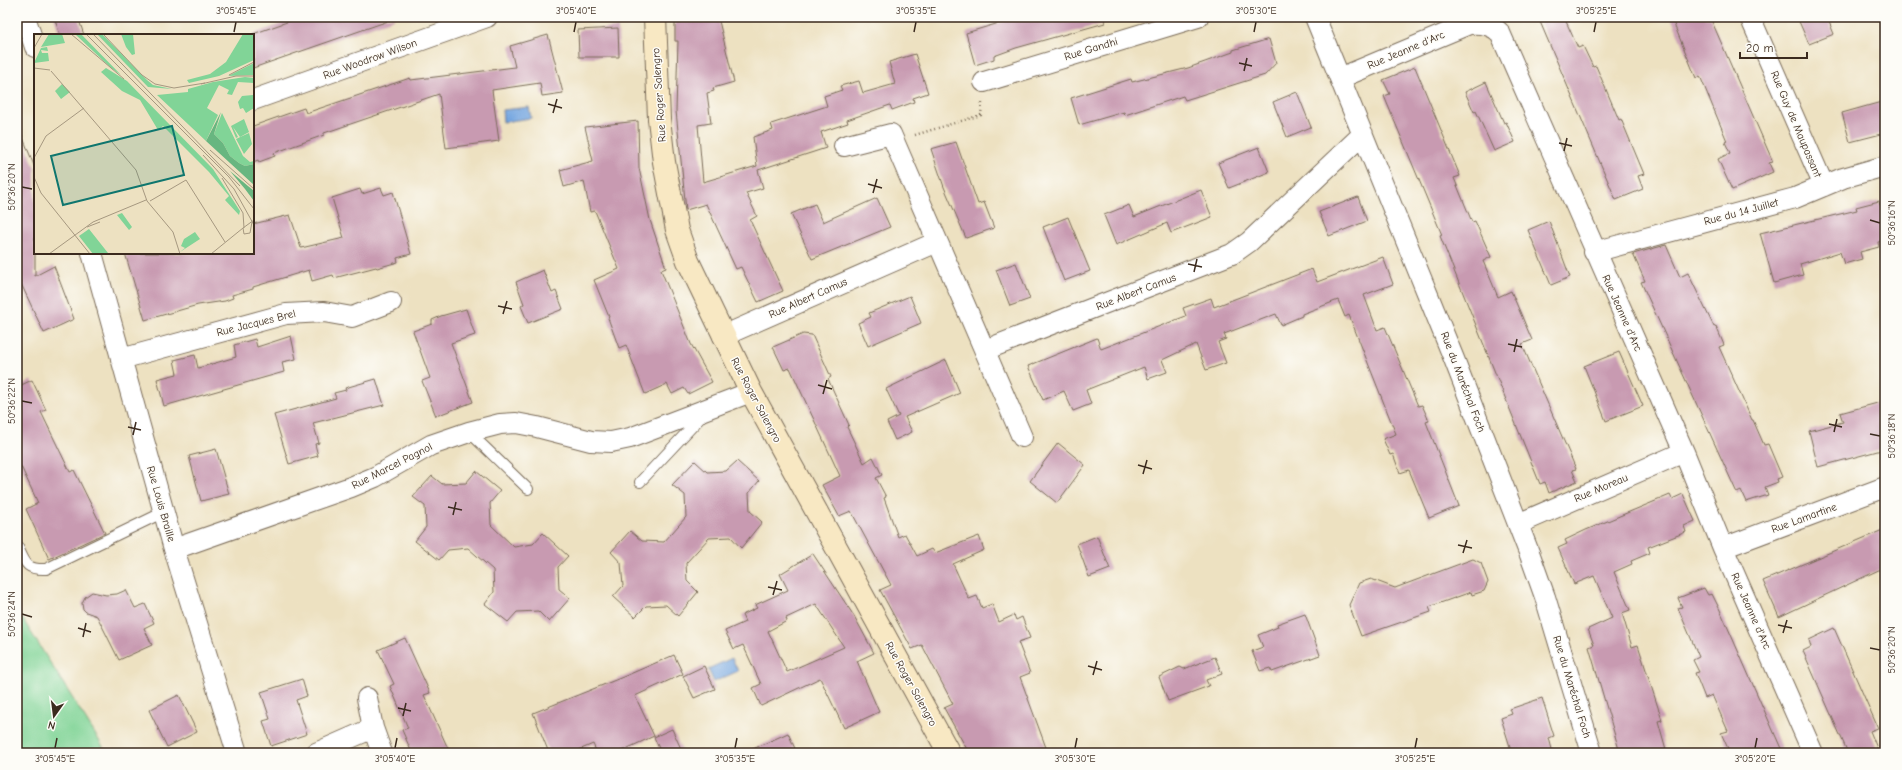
<svg xmlns="http://www.w3.org/2000/svg" width="1902" height="770" font-family="'Comic Neue',sans-serif">
	<style>
		.green { fill: #81d497; stroke: #5e7f5a }
		.water { fill: #74a6e0; stroke: #58687f }
		.building { fill: #c89ab1; fill-rule: evenodd }
		.lines { fill: none; stroke-linecap: round; stroke-linejoin: round }
		.lane-casing { stroke: #796a57; stroke-width: 12 }
		.street-casing { stroke: #796a57; stroke-width: 22 }
		.secondary-casing { stroke: #796a57; stroke-width: 24 }
		.path { stroke: #796a57; stroke-width: 2.5; stroke-dasharray: 1 3; stroke-linecap: butt }
		.lane { stroke: #fff; stroke-width: 10 }
		.street { stroke: #fff; stroke-width: 20 }
		.secondary { stroke: #f8e8c3; stroke-width: 22 }
		.ticks { fill: none; stroke: #3b2a1e; stroke-width: 1.5 }
		.labels { text-anchor: middle; dominant-baseline: central; stroke-width: 3; stroke-linejoin: round; paint-order: stroke }
		.street-label { font-size: 11px; fill: #3b2a1e; stroke: #fdfcf7 }
		.inset-road { fill: none; stroke: #a69880; stroke-width: 1 }
		.view { fill: #0f766e; fill-opacity: 0.15; stroke: #0f766e; stroke-width: 2 }
		.inset-edge { fill: none; stroke: #3b2a1e; stroke-width: 2 }
		.neatline { fill: none; stroke: #3b2a1e; stroke-width: 1.5 }
		.ticks-label { font-size: 10px; text-anchor: middle; fill: #3b2a1e }
	</style>
	<rect width="100%" height="100%" fill="#fdfcf7"/>
	<filter id="ink" filterUnits="userSpaceOnUse"><feTurbulence type="fractalNoise" baseFrequency=".025" numOctaves="2"/><feDisplacementMap in="SourceGraphic" scale="8" xChannelSelector="R" yChannelSelector="G"/><feConvolveMatrix kernelMatrix="1 2 1 2 8 2 1 2 1" color-interpolation-filters="sRGB"/></filter>
	<filter id="wash" filterUnits="userSpaceOnUse"><feTurbulence type="fractalNoise" baseFrequency=".012" numOctaves="4" result="noise"/><feDisplacementMap in="SourceGraphic" scale="16" xChannelSelector="R" yChannelSelector="G"/><feGaussianBlur stdDeviation="0.9" result="paint"/><feColorMatrix in="noise" values="0 0 0 0 0 0 0 0 0 0 0 0 0 0 0 0 0 1.4 0 .05"/><feComposite in="paint" operator="in"/></filter>
	<g filter="url(#wash)">
		<rect width="100%" height="100%" fill="#ede1c1"/>
		<path class="green" d="M17,610l90,143h-90z"/>
		<path class="water" d="M529,107l2,11 -28,4 -1,-12z
			M732,658l6,13 -24,11 -6,-13z"/>
		<g id="blocks">
			<path class="building" d="M54,17h24l6,18h-24z
				M301,17h93v2l-141,49v-34z
				M675,17h43l16,65 -21,6 1,3 -7,2 4,30 -13,2 5,57 54,-16 -4,-29 20,-7 -2,-6 56,-18 -3,-10 18,-6 -2,-4 19,-5 4,12 32,-9 -6,-22 26,-8 13,39 -15,5 1,4 -22,8 -2,-5 -43,15 1,3 -27,9 5,16 -68,22 5,18 -17,5 11,23 -7,4 33,71 -25,11 -17,-35 -5,2 -30,-65 -20,6 -10,-99 2,-70h-3z
				M1019,17h85l1,6 -89,25 -22,8v3l-19,6 -9,-32z
				M1538,17h26l14,31 5,-2 10,21 3,-1 23,54 2,-1 23,55 -6,2 5,13 -27,11z
				M1671,17h39l63,145 -4,1 4,9 -41,18 -14,-31 12,-6 -5,-11 2,-1 -27,-65 -4,2z
				M1797,17h30l7,17 -25,10z
				M618,28l1,29h-40l-1,-27z
				M548,35l15,58 -21,3 -2,-13 -48,7 7,51 -53,7 -7,-54 -115,39v2l-50,18 1,3 -16,6 -1,-2 -5,2v-36l51,-18 2,5 104,-35 1,2 104,-13 -5,-21z
				M1269,39l7,24 -11,12 -80,25 -2,-4 -58,19 -1,-3 -45,13 -8,-27 60,-19 1,3 56,-14 45,-16v-2z
				M1415,67l45,109 -6,2 18,44 3,-1 16,36 -8,4 15,36 13,-6 21,49 -10,4 54,125 -4,1 5,11 -28,12 -4,-11 -5,2 -100,-248 2,-1 -58,-139 6,-2 -7,-14z
				M1486,82l18,41 2,-1 9,20 -21,9 -18,-40 -2,1 -9,-20z
				M1297,92l14,35 -24,10 -14,-35z
				M1885,101v32l-35,9 -8,-29z
				M638,121l1,47 11,52 16,48 -5,2 30,74 21,38 -24,12 -4,-6 -12,6 -5,-10 -22,10 -19,-49 -7,3 -11,-30 1,-1 -15,-37 25,-11 -24,-58 -5,1 -6,-31 -20,6 -4,-17 33,-9 -8,-34z
				M17,125h1l17,43v108l19,-10 20,53 -30,14 -27,-58z
				M956,142l22,62 6,-2 10,26 -28,10 -22,-51 -13,-38z
				M1259,147l10,25 -40,16 -11,-25z
				M381,188l3,7 9,-3 18,62 -14,4 1,4 -21,6 -1,-1 -42,11 -1,-3 -21,6 -3,-11 -56,17v2l-21,6 1,3 -8,3 -27,4 -53,15 -20,-67h128v-29l37,-9 11,33 43,-10 -12,-40 28,-9 2,5z
				M1201,190l11,27 -41,16 -4,-10 -51,22 -12,-30 25,-10 5,12z
				M1358,197l9,24 -38,15 -10,-24z
				M877,198l13,29 -78,32 -21,-45 24,-10 8,18z
				M1879,201l1,4 5,-2v37l-7,2 1,5 -19,5 2,7 -18,5 -4,-12 -40,12 3,11 -29,8 -14,-50 97,-23 -1,-3z
				M1068,217l22,54 -26,10 -21,-54z
				M1549,221l21,56 -19,8 -23,-55z
				M1666,245l14,32 8,-4 26,54 2,-1 8,19 -5,2 33,73h1l11,25 4,-1 14,33 -5,2 1,3 -13,5 3,8 -22,7 -5,-11 -4,2 -96,-211 4,-1 -12,-27z
				M1383,257l10,27 -29,11 13,35 8,-3 33,79 4,-1 7,16 -3,1 33,84 -30,12 -20,-48 -9,3 -7,-19 -3,1 -7,-16 13,-5 -47,-119 -4,2 -7,-17 -36,14v2l-21,9 -5,-11 -52,20 2,5 -8,3 8,21 -20,7 -10,-26 -34,16 5,12 -19,7 -4,-12 -58,23 5,14 -18,7 -9,-20 -21,9 -15,-34 69,-28 4,11 85,-33 -3,-8 28,-10 3,9 98,-38 5,13z
				M1016,263l14,36 -20,7 -14,-36z
				M543,270l9,23 4,-2 7,18 -35,14 -7,-17 3,-2 -8,-22z
				M910,296l11,27 -53,23 -10,-23 13,-6 -2,-4z
				M466,309l9,26 -24,8 22,59 -37,14 -14,-35 8,-3 -17,-47 19,-7v-4l9,-4z
				M803,334l9,1 19,42 -3,2 21,46 -2,2 17,36 9,-6 9,18 -6,3 10,19 -2,1 14,39 7,-3 12,22 15,-7 3,4 44,-17 5,14 -31,14 16,35 8,-3 5,12 10,-4 7,18 15,-7 2,5 6,-3 8,21 -12,4 12,31 -10,4 28,76h-79l-25,-45 9,-4 -31,-59 -10,4 -32,-59 11,-5 -19,-35 -21,-39 -12,5 -17,-31 18,-9 -50,-108 -6,2 -11,-23z
				M291,336l5,23 -14,3 2,10 -120,34 -7,-27 20,-5 -3,-14 21,-5 3,13 38,-11 -2,-12 21,-6 2,8z
				M1619,352l24,54 -37,15 -22,-55z
				M946,360l14,33 -55,24 7,15 -17,8 -8,-18 12,-6 -13,-27z
				M376,379l8,26 -71,18 6,20 -4,1 3,12 -29,8 -15,-49 62,-17 -2,-5 12,-3 -1,-2z
				M32,380l14,30 -5,2 29,60 4,-2 31,63 -56,26 -23,-50 12,-6 -21,-45v-71z
				M1885,401v48l-67,18 -9,-36 34,-9 -3,-9z
				M1058,443l27,22 -28,38 -27,-22z
				M216,449l13,45 -28,7 -12,-45z
				M695,461l12,11 19,-1 11,-10 22,20 -10,12 1,18 12,11 -21,26 -10,-11 -22,1 -23,25 1,18 11,11 -20,24 -12,-11 -20,1 -11,11 -22,-20 10,-11 -2,-23 -10,-11 19,-21 12,10 22,1 22,-25 -1,-22 -13,-10z
				M476,471l24,20 -10,12 1,22 23,22 19,-3 10,-11 25,23 -10,11 1,22 11,9 -21,24 -11,-11 -21,1 -9,10 -23,-18 9,-12 -1,-22 -25,-22 -20,2 -9,10 -24,-19 11,-14 -1,-21 -12,-9 19,-21 10,8 24,-1z
				M1683,494l12,27 -11,5 2,6 -38,15 2,6 -19,8 1,3 -18,8 16,38 -8,3 10,34 6,-2 17,53 7,22 -4,1 9,32h-47l-31,-106 5,-2 -6,-16 24,-11 -18,-42 -20,8 -16,-36 9,-4 -2,-4 21,-10 84,-35 2,4z
				M1885,529v38l-106,50 -16,-36z
				M1097,536l13,33 -21,8 -12,-33z
				M813,554l41,62 20,37 -17,8 22,51 -35,16 -24,-50 -59,28 -8,-18 8,-4 -18,-39 -9,4 -9,-18 20,-9 -3,-7 15,-7 -2,-3 33,-15 -8,-16zM816,604l28,43 -57,25 -19,-41 19,-10 -1,-3z
				M1473,559l8,4 7,19 -4,9 -12,4 -1,-3 -42,15 2,5 -70,24 -12,-31 10,-22 12,-4 24,9z
				M1704,588l4,7 4,-1 8,16 63,143h-53l-9,-20 7,-2 -16,-36 -7,3 -10,-25 4,-1 -6,-12 6,-3 -21,-49 4,-1 -4,-9z
				M126,590l9,18 10,-4 9,19 -10,5 8,17 -33,15 -22,-44 -11,-4 -3,-3 -1,-6 3,-6 7,-5 14,3 11,-1z
				M1305,614l15,41 -48,17 -2,-4 -10,3 -8,-20 11,-4 -5,-12 20,-8 -1,-3z
				M1834,628l44,100 -8,3 9,22h-31l-45,-102 8,-4 -2,-7z
				M405,638l25,55 -6,2 26,58h-38l-10,-23 6,-2 -18,-42 4,-2 -16,-34z
				M674,655l9,19 -48,22 19,40 -37,17h-20l-4,-9 -21,9h-23l-16,-40 90,-36z
				M1215,657l7,17 -16,6 3,6 -41,15 -9,-24 21,-10 4,2z
				M704,666l11,23 -21,9 -11,-22z
				M302,679l5,17 -11,4 11,34 -36,12 -8,-25 7,-2 -9,-27z
				M179,695l18,37 -30,15 -18,-37z
				M1542,698l12,38 -5,2 4,15h-41l-11,-35 11,-4 -2,-5z
				M672,729l11,24h-22l-7,-16z
				M788,733l9,20h-53z"/>
		</g>
	</g>
	<g filter="url(#ink)">
		<use href="#blocks" fill-opacity="0" stroke="#796a57" stroke-width="1"/>
		<g class="lines">
			<defs>
				<path id="lane" d="M469,432l59,57
					M640,482l63,-67
					M17,545c8,17 8,25 29,24l118,-57"/>
				<path id="street" d="M25,17l10,30
					M1315,17l139,342 76,196 15,42 47,156
					M1750,17l74,169
					M1340,78l129,-54c12,-1 23,0 31,9l184,419 39,96 90,205
					M984,82l214,-65
					M253,100l234,-83
					M844,146l47,-12 131,303
					M1594,252l201,-54 48,-20 42,-12
					M92,253l82,296 63,204
					M723,336l214,-94
					M985,350l247,-96 17,-12 114,-108
					M121,359l165,-45 38,-2 28,5 39,-15
					M1518,524l166,-72
					M1723,548l162,-61
					M174,549l177,-62 24,-10 56,-32 38,-13 31,-8 16,-1 21,4 54,14 20,1 19,-4 121,-46
					M367,698l6,30 9,25
					M316,753l57,-25"/>
				<path id="secondary" d="M655,17l4,102 5,43 13,68 11,31 63,131 198,361"/>
			</defs>
			<use href="#lane" class="lane-casing"/>
			<use href="#street" class="street-casing"/>
			<use href="#secondary" class="secondary-casing"/>
			<path class="path" d="M915,135l66,-20 1,-12"/>
			<use href="#lane" class="lane"/>
			<use href="#street" class="street"/>
			<use href="#secondary" class="secondary"/>
		</g>
	</g>
	<path class="ticks" d="M234,32l2,-10M574,32l2,-10M914,32l2,-10M1254,32l2,-10M1594,32l2,-10M1239,63l13,3M1244,71l3,-13M548,104l14,4M553,113l4,-14M1559,143l13,3M1564,151l3,-13M868,184l14,4M22,187l10,2M873,193l4,-14M1870,220l10,3M1188,264l14,3M1194,272l3,-13M498,306l14,3M503,314l4,-13M1508,344l14,3M1514,352l3,-13M818,385l14,4M823,394l4,-14M22,401l10,2M1829,424l13,3M128,427l13,3M1834,432l3,-13M1870,434l10,2M133,435l3,-13M1138,465l14,4M1143,474l4,-14M448,507l14,3M453,515l3,-13M1458,545l14,3M1463,553l4,-13M768,587l14,3M773,595l4,-14M22,614l10,3M1778,625l14,3M78,628l13,4M1783,633l4,-13M83,637l3,-14M1870,648l10,2M1088,666l14,4M1093,675l4,-14M398,708l13,3M403,716l3,-13M55,748l2,-10M395,748l2,-10M735,748l2,-10M1075,748l2,-10M1415,748l2,-10M1755,748l2,-10"/>
	<g class="labels">
		<g class="street-label">
			<text transform="translate(1091 49) rotate(-17)">Rue Gandhi</text>
			<text transform="translate(1406 50) rotate(-23)">Rue Jeanne d'Arc</text>
			<text transform="translate(370 59) rotate(-20)">Rue Woodrow Wilson</text>
			<text transform="translate(659 95) rotate(-94)">Rue Roger Salengro</text>
			<text transform="translate(1796 124) rotate(67)">Rue Guy de Maupassant</text>
			<text transform="translate(1741 212) rotate(-15)">Rue du 14 Juillet</text>
			<text transform="translate(1136 292) rotate(-21)">Rue Albert Camus</text>
			<text transform="translate(808 298) rotate(-24)">Rue Albert Camus</text>
			<text transform="translate(1622 313) rotate(66)">Rue Jeanne d'Arc</text>
			<text transform="translate(256 323) rotate(-14)">Rue Jacques Brel</text>
			<text transform="translate(1463 382) rotate(69)">Rue du Maréchal Foch</text>
			<text transform="translate(756 400) rotate(62)">Rue Roger Salengro</text>
			<text transform="translate(392 466) rotate(-27)">Rue Marcel Pagnol</text>
			<text transform="translate(1601 488) rotate(-23)">Rue Moreau</text>
			<text transform="translate(161 504) rotate(74)">Rue Louis Braille</text>
			<text transform="translate(1804 518) rotate(-20)">Rue Lamartine</text>
			<text transform="translate(1751 611) rotate(66)">Rue Jeanne d'Arc</text>
			<text transform="translate(911 684) rotate(61)">Rue Roger Salengro</text>
			<text transform="translate(1572 687) rotate(73)">Rue du Maréchal Foch</text>
		</g>
	</g>
	<g transform="translate(34 34)">
		<rect width="220" height="220" fill="#ede1c1"/>
		<path d="M15,0h13l3,9 -24,4zM41,0h6l40,41 -10,-7zM63,0h5l45,46 6,5 19,4 -24,-2zM87,0h12l2,20 -3,1 -6,-8zM209,0h11v26l-35,16 -30,7 -2,-3 23,-6 16,-12zM13,13l1,4 -7,-1 1,3h6l1,8 -15,2 7,-15zM220,29v12l-26,1zM72,34l21,13 86,88 27,42 -1,4 -14,-15 4,-4 -20,-24 -46,-46 -5,4 -18,-30 -18,-9 -21,-19zM211,43l9,1v5l-16,-1 -6,13 -5,-1 2,-4 -10,-5 -12,23 11,7 -12,26 -49,-46 31,-3v-3l25,-7zM28,50l8,8 -9,7 -6,-8zM219,61l1,13 -8,5 -3,-5 -3,1 -2,-7 4,-6zM188,79l21,43 7,6 4,-1v3l-9,2 -6,-3 -9,-7 -7,-13 -9,-9zM210,85l5,13 -9,5 -7,-10 5,10 -2,1 -5,-12zM215,99l3,11 -8,10 -8,-15zM88,179l10,14 -3,3 -12,-15zM55,195l19,24 1,1h-16l-14,-18zM161,198l5,7 -20,13 5,-4 -4,-2 3,-7z" fill="#81d497"/>
		<path d="M187,78l-7,22 9,9 7,13 9,7 6,3 9,-2v21l-48,-44zM196,137l24,20v10l-9,-12z" fill="#68b680"/>
		<path class="inset-road" d="M37,0l53,45M52,0l143,143 25,32M59,0l147,152M69,0l39,41 13,9 19,4 31,-5M0,14l8,-14M0,34l16,2M17,37l85,99 11,31 26,31 7,22M195,41l25,-13M167,50l35,-8h18M176,116l44,39M169,121l31,34 20,36M0,124l12,-22 38,-28M0,143l7,16 49,61M188,144l21,35 1,15M116,167l36,-21 39,62M218,188l-2,11 -6,1 -1,-6 11,-8M53,193l13,-5M15,220l44,-32 53,-22M177,220l32,-26"/>
		<path class="view" d="M138,92l12,49 -121,30 -12,-49z"/>
		<rect width="220" height="220" class="inset-edge"/>
	</g>
	<rect width="1902" height="770" fill="none" stroke="#fdfcf7" stroke-width="44"/>
	<g transform="translate(54 716) rotate(194)" stroke="#fdfcf7" stroke-width="3" paint-order="stroke">
	<path d="M0-3L7 15L0 10L-7 15Z" fill="#3b2a1e"/>
	<text y="-6" font-size="11" font-weight="bold" text-anchor="middle" fill="#3b2a1e">N</text>
	</g>
	<path d="M1740 52v6h67v-6" fill="none" stroke="#3b2a1e" stroke-width="2"/>
	<text x="1746" y="52" font-size="12" fill="#3b2a1e" stroke="#fdfcf7" stroke-width="3" paint-order="stroke">20 m</text>
	<rect x="22" y="22" width="1858" height="726" class="neatline"/>
	<g class="ticks-label">
		<text x="236" y="14">3°05'45"E</text>
		<text x="576" y="14">3°05'40"E</text>
		<text x="916" y="14">3°05'35"E</text>
		<text x="1256" y="14">3°05'30"E</text>
		<text x="1596" y="14">3°05'25"E</text>
		<text transform="translate(11 187) rotate(-90)" y="4">50°36'20"N</text>
		<text transform="translate(1891 223) rotate(-90)" y="4">50°36'16"N</text>
		<text transform="translate(11 401) rotate(-90)" y="4">50°36'22"N</text>
		<text transform="translate(1891 436) rotate(-90)" y="4">50°36'18"N</text>
		<text transform="translate(11 614) rotate(-90)" y="4">50°36'24"N</text>
		<text transform="translate(1891 650) rotate(-90)" y="4">50°36'20"N</text>
		<text x="55" y="762">3°05'45"E</text>
		<text x="395" y="762">3°05'40"E</text>
		<text x="735" y="762">3°05'35"E</text>
		<text x="1075" y="762">3°05'30"E</text>
		<text x="1415" y="762">3°05'25"E</text>
		<text x="1755" y="762">3°05'20"E</text>
	</g>
</svg>
